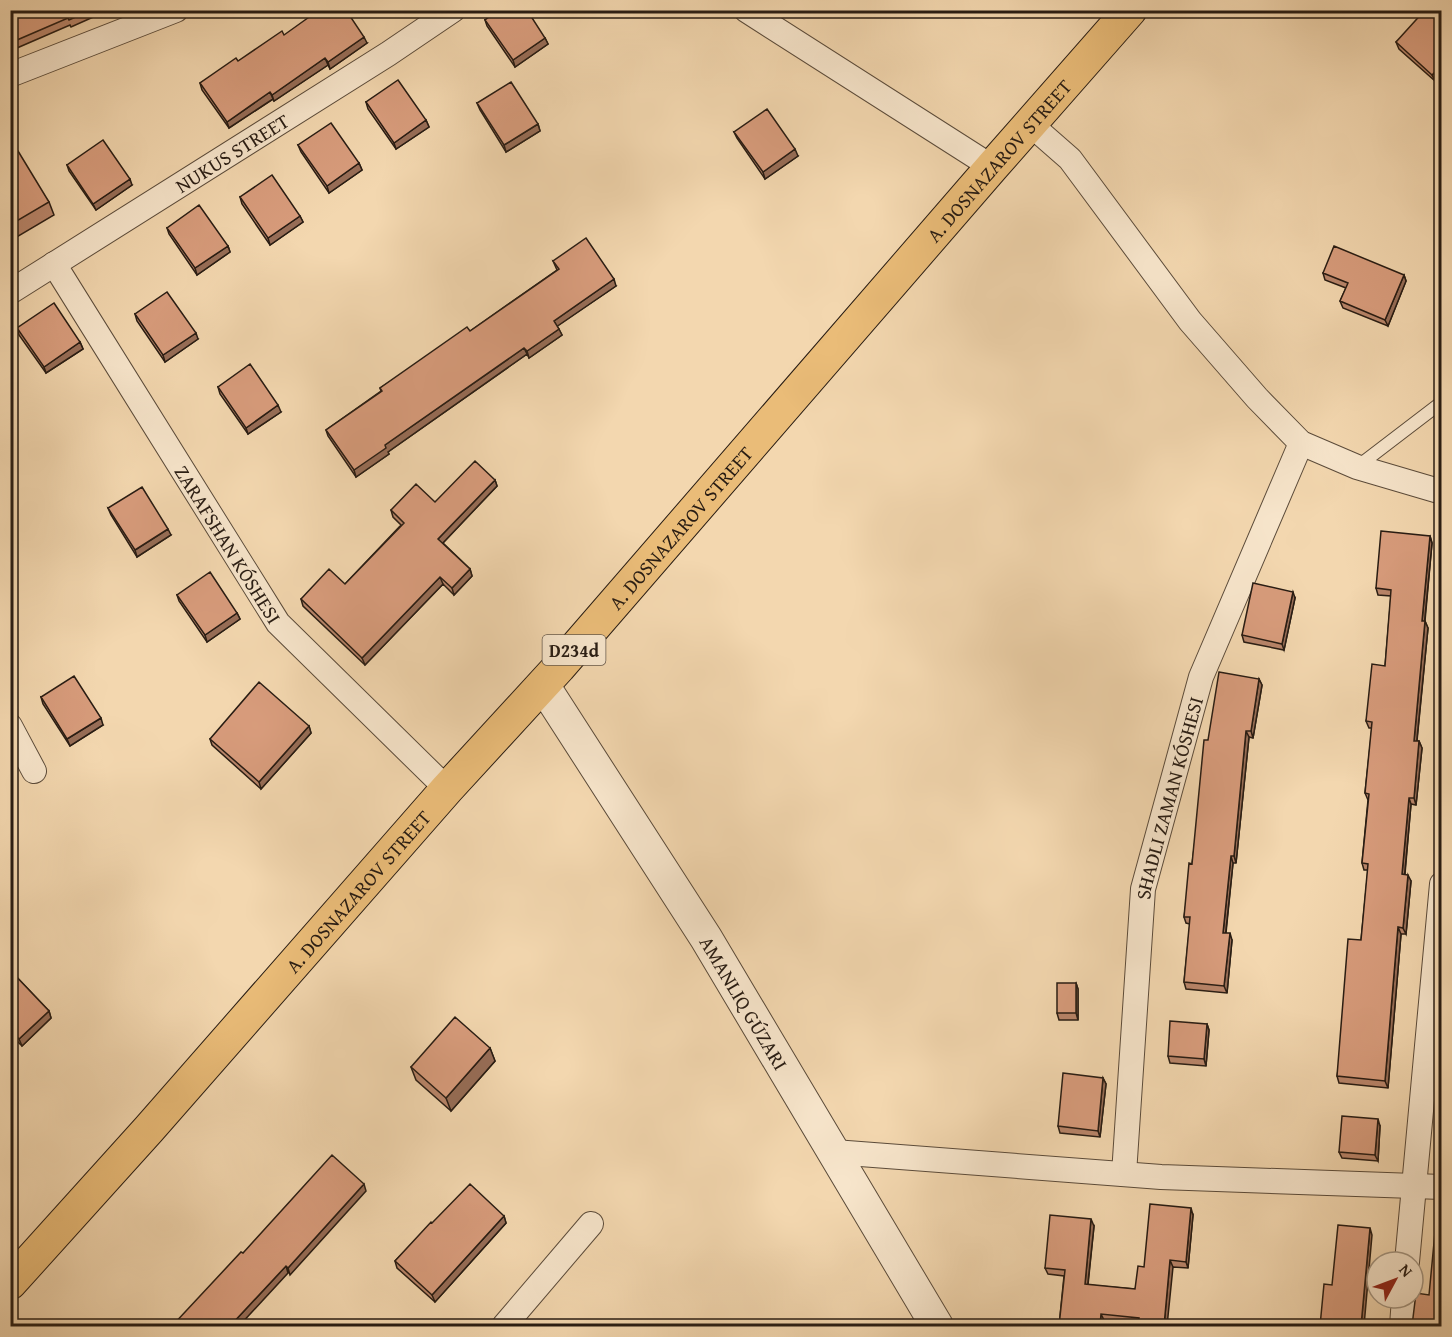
<svg xmlns="http://www.w3.org/2000/svg" width="1452" height="1337" font-family="'Gentium Book Plus',serif">
	<style>
		.lines { fill: none; stroke-linecap: round; stroke-linejoin: round }
		.service-casing { stroke: #5b4b3a; stroke-width: 14 }
		.minor-casing { stroke: #5b4b3a; stroke-width: 26 }
		.tertiary-casing { stroke: #5b4b3a; stroke-width: 34 }
		.primary-casing { stroke: #281c13; stroke-width: 35 }
		.service { stroke: #f7e5cb; stroke-width: 12 }
		.minor { stroke: #f7e5cb; stroke-width: 24 }
		.tertiary { stroke: #f7e5cb; stroke-width: 32 }
		.primary { stroke: #eabc78; stroke-width: 33 }
		.wall { fill: #ba866b; stroke: #281c13; stroke-width: 1.5 }
		.shaded-wall { fill: #976d57; stroke: #281c13; stroke-width: 1.5 }
		.building { fill: #d89c7c; stroke: #281c13; stroke-width: 1.5 }
		.labels { text-anchor: middle; dominant-baseline: central; stroke-width: 4.5; stroke-linejoin: round; paint-order: stroke }
		.shield { fill: #f7e5cb; stroke: #66584a; stroke-width: 1.5 }
		.shield-label { font-size: 18px; font-weight: bold; fill: #281c13 }
		.street-label { font-size: 20px; fill: #281c13; stroke: #f7e5cb }
	</style>
	<rect width="100%" height="100%" fill="#f3d7af"/>
	<filter id="stains"><feTurbulence type="fractalNoise" baseFrequency=".00333" numOctaves="4"/><feColorMatrix values="0 0 0 0 .2 0 0 0 0 .09 0 0 0 0 .02 0 0 0 .5 -.17"/></filter>
	<radialGradient id="worn" r=".72"><stop offset=".6" stop-color="#630" stop-opacity="0"/><stop offset="1" stop-color="#630" stop-opacity=".3"/></radialGradient>
	<g class="lines">
		<defs>
			<path id="service" d="M1357,467l85,-65"/>
			<g id="minor">
				<path d="M746,10l246,157"/>
				<path d="M10,75l166,-65"/>
				<path d="M1030,124l40,35 120,162 67,77 44,45 56,24 85,25"/>
				<path id="s1" d="M54,264l224,359 169,166"/>
				<path id="s2" d="M10,292l378,-238 65,-44"/>
				<path d="M10,726l24,45"/>
				<path d="M834,1152l327,25 281,10"/>
				<path id="s3" d="M1124,1174l19,-285 58,-212 100,-234"/>
				<path d="M1407,1262l35,-378"/>
				<path d="M504,1326l87,-102"/>
				<path d="M1402,1326l2,-28"/>
			</g>
			<g id="tertiary">
				<path id="s4" d="M543,685l163,253 231,388"/>
			</g>
			<g id="primary">
				<path id="s5" d="M10,1283l139,-154 298,-340 112,-122 433,-500 138,-157"/>
			</g>
		</defs>
		<use href="#service" class="service-casing"/>
		<use href="#minor" class="minor-casing"/>
		<use href="#tertiary" class="tertiary-casing"/>
		<use href="#primary" class="primary-casing"/>
		<use href="#service" class="service"/>
		<use href="#minor" class="minor"/>
		<use href="#tertiary" class="tertiary"/>
		<use href="#primary" class="primary"/>
	</g>
	<path class="wall" d="M10,10h99l-38,17 -1,-2 -60,26z
		M1442,10v64l-7,7 -36,-32 -3,-7z
		M485,20l60,18 3,6 -33,23 -28,-41z
		M284,35l83,8 -37,26 -2,-4 -54,36 -1,-2 -44,29 -27,-38 -2,-7z
		M366,102l60,18 3,7 -33,22 -28,-40z
		M477,103l61,21 2,7 -34,21 -26,-42z
		M734,132l64,24 -33,23 -28,-41z
		M298,145l61,18 3,7 -33,23 -28,-41z
		M10,155l39,47 5,13 -44,26z
		M67,165l65,20 -36,25 -27,-39z
		M240,197l60,19 3,6 -33,23 -28,-41z
		M167,228l61,18 2,6 -33,23 -28,-41z
		M553,261l63,25 -59,40 5,9 -33,23 -2,-4 -139,98 1,2 -33,23 -28,-41 -2,-6 55,-39 -1,-3 90,-57 87,-61z
		M1323,273l81,2 2,6 -18,45 -45,-18 -3,-7 6,-13 -21,-8z
		M135,314l63,25 -33,23 -28,-41z
		M17,328l63,14 3,7 -37,24 -27,-38z
		M218,387l63,25 -33,22 -28,-40z
		M495,480l2,6 -54,57 27,26 2,7 -18,19 -11,-11 -78,81 -62,-59 -2,-7 44,-15 56,-59 -8,-8 -2,-7 44,-8z
		M108,508l63,27 -34,22 -26,-42z
		M1430,536l2,7 -7,78 3,7 -11,113h2l3,7 -6,57 -5,-1 -6,70 6,7 -5,53h-5l-13,154 -49,-5 -2,-7 24,-136 7,-70h-4l-2,-7 6,-63 -3,-7 7,-65h-3l-3,-7 19,-55 6,-70 -13,-1 -2,-7z
		M177,595l60,18 3,6 -33,23 -28,-41z
		M1295,598l-11,52 -40,-8 -2,-7z
		M1259,679l3,6 -9,53 -4,-1 -13,126h-3l-7,70 6,7 -5,53 -41,-4 -2,-7 6,-58 -4,-1 -2,-6 8,-53 16,-124z
		M41,697l62,28 -33,21 -27,-42z
		M309,726l2,7 -50,56 -49,-44 -2,-6z
		M10,970l39,41 2,7 -29,28 -12,-12z
		M1076,983l2,6v31h-19l-2,-7z
		M1207,1024l2,6 -3,36 -36,-3 -2,-7z
		M490,1048l5,13 -44,50 -35,-31 -5,-13z
		M1103,1078l3,6 -6,53 -40,-4 -2,-7z
		M1380,1126l-2,35 -36,-3 -3,-6z
		M1193,1215l-5,53 -15,-1 -35,57 -34,-4 -1,6h-44l5,-50 -16,-2 -3,-6 49,-42 -6,59 47,4 9,-22z
		M504,1216l2,7 -71,79 -38,-34 -2,-7 37,-38z"/>
	<path class="shaded-wall" d="M364,37l3,6 -37,26 -2,-7z
		M545,38l3,6 -33,23 -2,-7z
		M325,58l3,7 -54,36 -2,-6z
		M1442,65v9l-7,7 -3,-6z
		M270,92l3,7 -44,29 -2,-6z
		M426,120l3,7 -33,22 -2,-6z
		M538,124l2,7 -34,21 -2,-7z
		M795,149l3,7 -33,23 -2,-7z
		M359,163l3,7 -33,23 -2,-7z
		M130,179l2,6 -36,25 -3,-6z
		M300,216l3,6 -33,23 -2,-7z
		M228,246l2,6 -33,23 -2,-7z
		M1404,275l2,6 -18,45 -3,-6z
		M614,279l2,7 -60,41 -2,-6z
		M559,329l3,6 -33,23 -2,-7z
		M196,333l2,6 -33,23 -2,-7z
		M80,342l3,7 -37,24 -2,-6z
		M524,348l3,6 -139,98 1,2 -33,23 -2,-7 31,-25z
		M278,405l3,7 -33,22 -2,-6z
		M495,480l2,6 -57,60 -2,-7z
		M168,529l3,6 -34,22 -2,-7z
		M1430,536l2,7 -8,84 -2,-6z
		M470,569l2,7 -18,19 -2,-7z
		M440,577l3,7 -78,81 -3,-7z
		M1293,592l2,6 -11,52 -2,-6z
		M237,613l3,6 -33,23 -2,-7z
		M1425,621l3,7 -12,120 -2,-7z
		M1259,679l3,6 -9,53 -2,-7z
		M101,718l2,7 -33,21 -3,-7z
		M309,726l2,7 -50,56 -2,-7z
		M1246,731l3,6 -13,126 -2,-7z
		M1419,741l3,7 -6,57 -2,-7z
		M10,782h1l3,7 -4,2z
		M1409,798l2,6 -7,77 -2,-7z
		M1231,856l2,7 -8,76 -2,-6z
		M1408,875l3,6 -5,53 -3,-6z
		M1398,927l3,7 -13,154 -3,-7z
		M1230,933l2,7 -5,53 -3,-7z
		M1076,983l2,6v31l-2,-7z
		M49,1011l2,7 -29,28 -3,-7z
		M1207,1024l2,6 -3,36 -2,-7z
		M490,1048l5,13 -44,50 -5,-13z
		M1103,1078l3,6 -6,53 -2,-6z
		M1378,1119l2,7 -2,35 -3,-6z
		M364,1184l2,7 -76,84 -2,-7z
		M1191,1208l2,7 -5,53 -2,-6z
		M504,1216l2,7 -71,79 -3,-7z
		M1091,1219l3,7 -7,65 -2,-7z
		M1370,1228l2,7 -8,91h-3z
		M1170,1260l3,7 -6,59h-3z
		M286,1266l2,7 -49,53h-9z
		M1101,1314l3,6 -1,6h-3z"/>
	<path class="building" d="M10,10h81l-22,10 -1,-2 -58,25z
		M319,10h27l18,27 -36,25 -3,-4 -53,37 -2,-3 -43,30 -27,-39 36,-25 2,3 44,-30 2,4z
		M498,10h29l18,28 -32,22 -28,-40z
		M1425,10h17v55l-10,10 -36,-33z
		M398,80l28,40 -32,23 -28,-41z
		M511,82l27,42 -34,21 -27,-42z
		M767,109l28,40 -32,23 -29,-40z
		M331,123l28,40 -32,23 -29,-41z
		M103,140l27,39 -37,25 -26,-39z
		M18,151l31,51 -39,23v-70z
		M272,175l28,41 -32,22 -28,-41z
		M199,205l29,41 -33,22 -28,-40z
		M586,238l28,41 -60,42 5,8 -32,22 -3,-3 -139,97 1,3 -32,22 -28,-40 56,-39 -2,-3 87,-61 3,4 89,-62 -6,-8z
		M1334,246l70,29 -19,45 -45,-19 8,-18 -25,-10z
		M167,292l29,41 -33,22 -28,-41z
		M54,303l26,39 -36,25 -27,-39z
		M250,364l28,41 -32,23 -28,-41z
		M475,461l20,19 -57,59 32,30 -18,19 -12,-11 -78,81 -61,-59 28,-30 16,15 59,-61 -13,-13 25,-26 19,18z
		M142,487l26,42 -33,21 -27,-42z
		M1381,531l49,5 -8,85h3l-11,120h5l-5,57h-5l-7,76 6,1 -5,53 -5,-1 -13,154 -48,-5 11,-137 13,1 7,-76 -6,-1 7,-69 -4,-1 7,-71 -6,-1 6,-57 13,2 6,-76 -15,-2z
		M210,572l27,41 -32,22 -28,-40z
		M1253,583l40,9 -11,52 -40,-9z
		M1219,672l40,7 -8,52h-5l-12,125h-3l-8,77h7l-6,53 -40,-4 6,-65h-6l5,-54 3,1 12,-124h4z
		M74,676l27,42 -34,21 -26,-42z
		M259,682l50,44 -50,56 -49,-43z
		M10,970l39,41 -30,28 -9,-9z
		M1057,983h19v30h-19z
		M455,1017l35,31 -44,50 -35,-31z
		M1170,1021l37,3 -3,35 -36,-3z
		M1442,1070v22h-3z
		M1063,1073l40,5 -5,53 -40,-5z
		M1342,1116l36,3 -3,36 -36,-3z
		M332,1155l32,29 -76,84 -2,-2 -56,60h-58l69,-74 2,1z
		M470,1184l34,32 -72,79 -37,-34 36,-39 1,1z
		M1150,1204l41,4 -5,54 -16,-2 -6,66h-26l1,-8 -38,-4 -1,12h-41l6,-56 -20,-2 5,-53 41,4 -6,65 50,5 3,-23 6,1z
		M1436,1222h6v104h-30l4,-33 13,2z
		M1338,1225l32,3 -9,98h-41l4,-42 8,1z
		M421,1321l5,5h-10z"/>
	<g class="labels">
		<rect class="shield" x="542.5" y="635" width="63" height="30" rx="4.5"/>
		<g class="shield-label">
			<text x="574" y="650">D234d</text>
		</g>
		<g class="street-label">
			<text stroke="none"><textPath href="#s2" startOffset="262">NUKUS STREET</textPath></text>
			<text stroke="none"><textPath href="#s5" startOffset="1496">A. DOSNAZAROV STREET</textPath></text>
			<text stroke="none"><textPath href="#s5" startOffset="1010">A. DOSNAZAROV STREET</textPath></text>
			<text stroke="none"><textPath href="#s1" startOffset="330">ZARAFSHAN KÓSHESI</textPath></text>
			<text stroke="none"><textPath href="#s3" startOffset="380">SHADLI ZAMAN KÓSHESI</textPath></text>
			<text stroke="none"><textPath href="#s5" startOffset="524">A. DOSNAZAROV STREET</textPath></text>
			<text stroke="none"><textPath href="#s4" startOffset="376">AMANLIQ GÚZARI</textPath></text>
		</g>
	</g>
	<rect width="1452" height="1337" fill="none" stroke="#f3d7af" stroke-width="36"/>
	<rect x="12" y="12" width="1428" height="1313" fill="none" stroke="#281c13" stroke-width="3"/>
	<rect x="18" y="18" width="1416" height="1301" fill="none" stroke="#281c13" stroke-width="1.5"/>
	<g transform="translate(1395 1280) rotate(49)"><circle r="28" fill="#f7e5cb" stroke="#a49581" stroke-width="1.5"/>
	<path d="M0-4.5L10 22L0 15L-10 22Z" fill="#8f2418"/>
	<text y="-9" font-size="16" font-weight="bold" text-anchor="middle" fill="#281c13">N</text>
	</g>
	<rect width="100%" height="100%" filter="url(#stains)"/>
	<rect width="100%" height="100%" fill="url(#worn)"/>
</svg>
